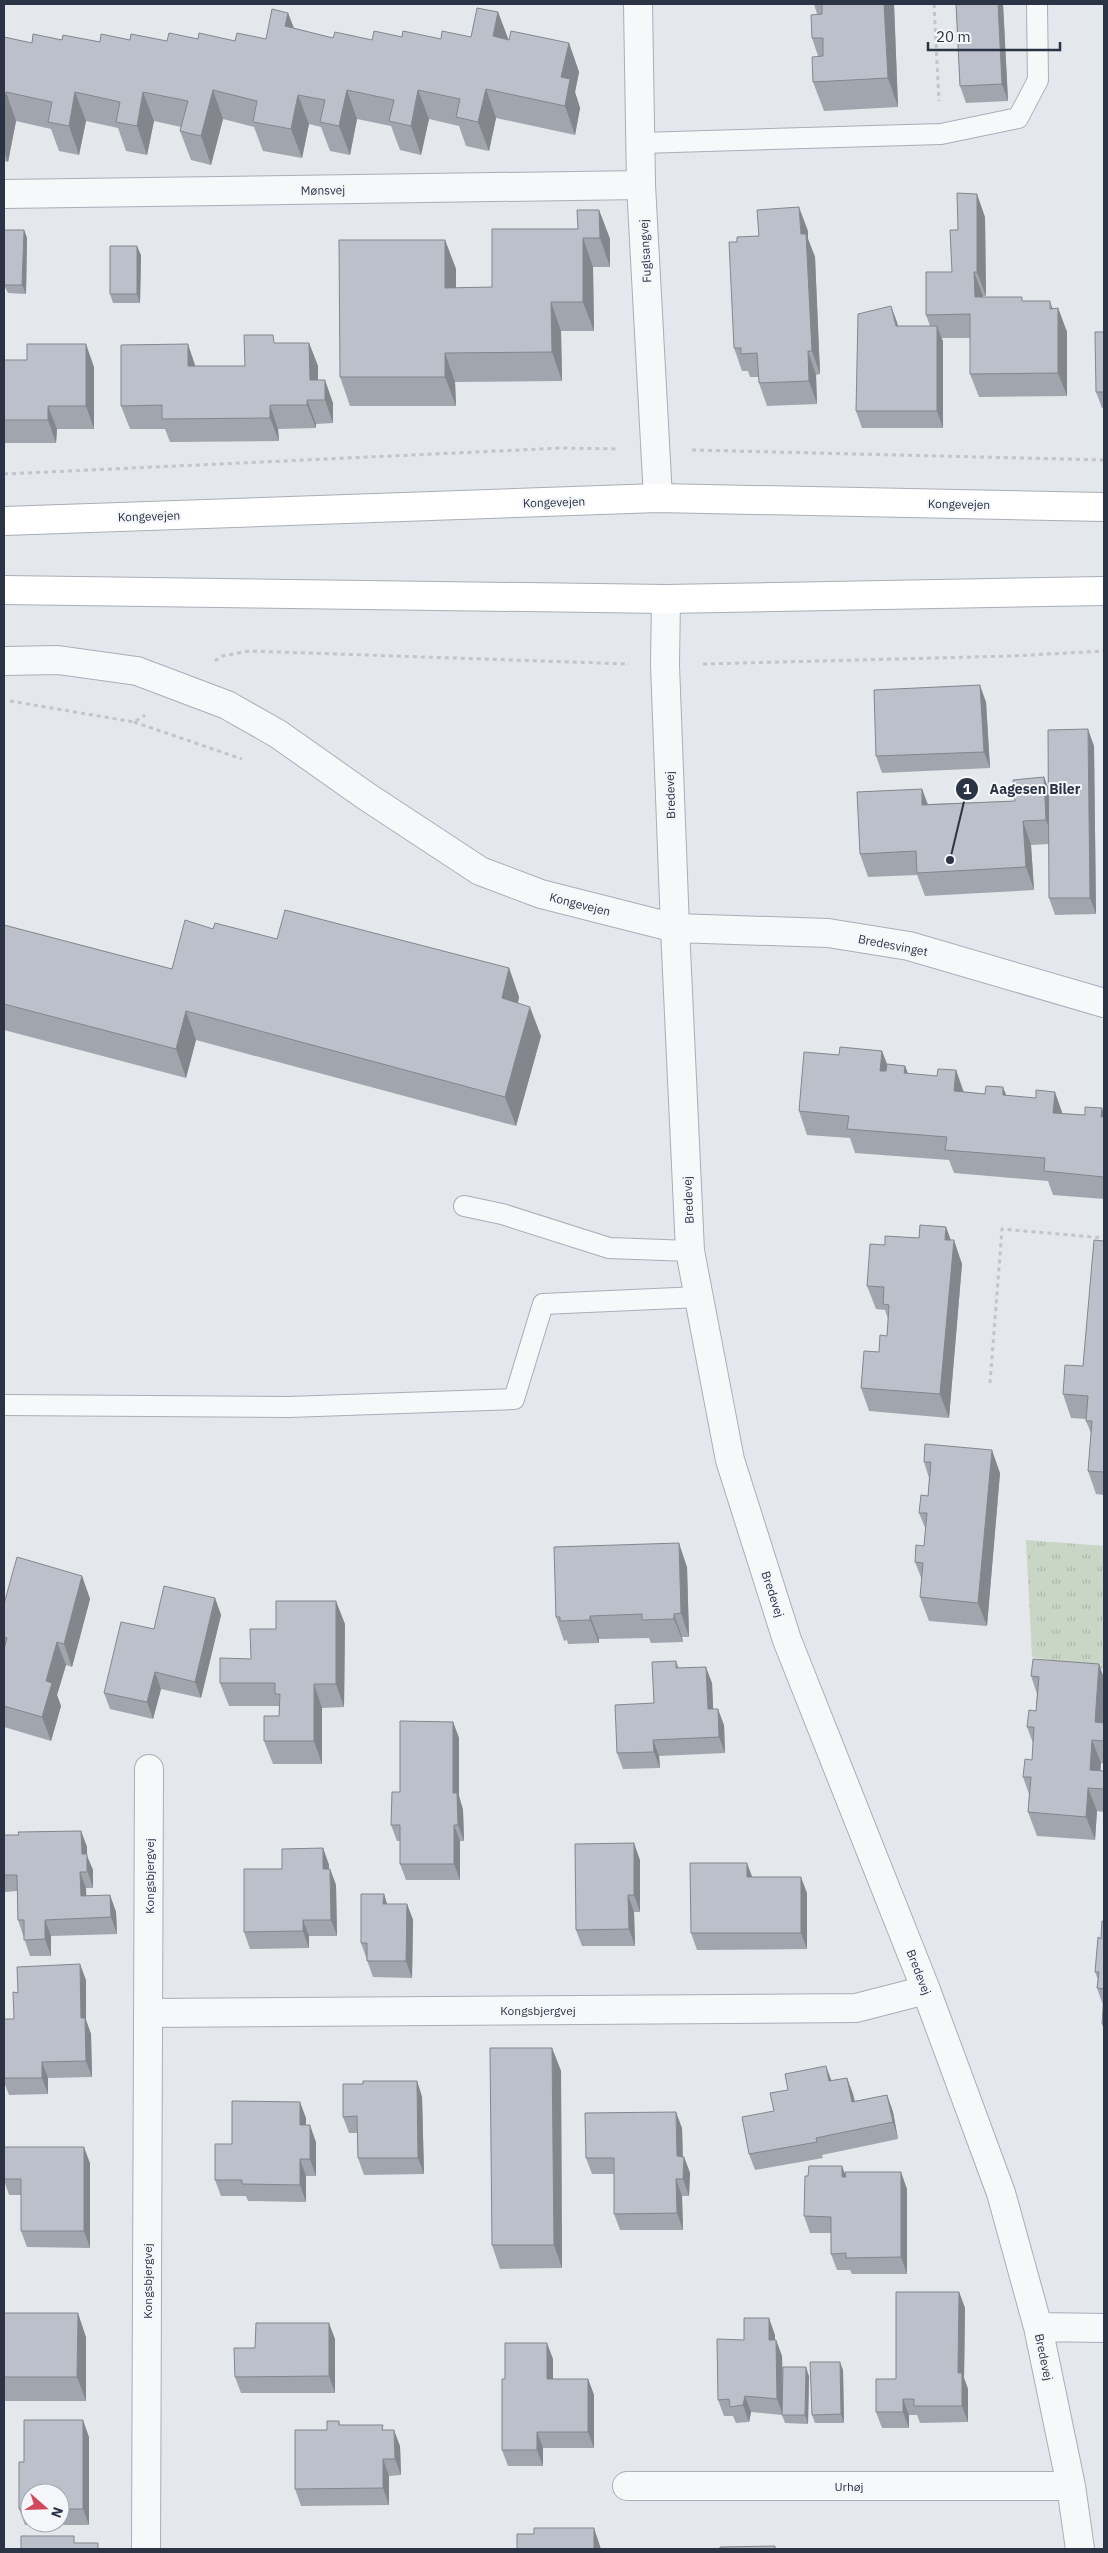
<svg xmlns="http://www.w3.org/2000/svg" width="1108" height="2553" font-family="'IBM Plex Sans',sans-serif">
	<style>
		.grass { fill: url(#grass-tufts) }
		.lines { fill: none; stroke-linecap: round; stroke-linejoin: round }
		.service-casing { stroke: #a9aeb7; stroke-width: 22 }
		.minor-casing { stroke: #a9aeb7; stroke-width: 30 }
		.tertiary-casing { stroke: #a9aeb7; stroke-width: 30 }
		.secondary-casing { stroke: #a9aeb7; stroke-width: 30 }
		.path { stroke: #c2c5cb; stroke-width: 3; stroke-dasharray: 4 4; stroke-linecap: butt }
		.service { stroke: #f7f8fa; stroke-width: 20 }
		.minor { stroke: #f7f8fa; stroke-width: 28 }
		.tertiary { stroke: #f7f8fa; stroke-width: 28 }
		.secondary { stroke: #fff; stroke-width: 28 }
		.wall { fill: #a1a5ae; fill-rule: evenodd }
		.shaded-wall { fill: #83868d }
		.building { fill: #bbc0ca; stroke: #83868d }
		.labels { text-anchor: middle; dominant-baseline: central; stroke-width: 4; stroke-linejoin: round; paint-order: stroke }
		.street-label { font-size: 12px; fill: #2b3445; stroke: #f4f6f9 }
		.leader { fill: none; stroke: #2b3445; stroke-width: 2 }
		.callout-dot { fill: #2b3445; stroke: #f4f6f9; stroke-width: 2 }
		.mark-label { font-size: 15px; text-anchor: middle; font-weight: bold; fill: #fff }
		.callout-label { font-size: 14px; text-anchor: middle; font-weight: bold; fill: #2b3445; stroke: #f4f6f9; stroke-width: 4; stroke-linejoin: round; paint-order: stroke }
	</style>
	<defs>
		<pattern id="grass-tufts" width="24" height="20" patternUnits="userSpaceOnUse" patternTransform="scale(1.25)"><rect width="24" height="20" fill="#c9d6c5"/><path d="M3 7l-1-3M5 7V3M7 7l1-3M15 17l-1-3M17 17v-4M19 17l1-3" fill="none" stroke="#adb8ab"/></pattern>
	</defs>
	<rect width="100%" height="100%" fill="#e4e7ec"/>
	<path class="grass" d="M1026,1540l78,6v123l-72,-12z"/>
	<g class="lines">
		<defs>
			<path id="service" d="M641,143l300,-9 77,-16 20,-38 -1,-76
				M464,1206l38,8 107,34 81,3
				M4,1405l285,2 225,-8 29,-95 156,-7"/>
			<path id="minor" d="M4,194l637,-9
				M666,599l-1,66 10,263 15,323 40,209 57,180 139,350 75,203 37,134 33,159 9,63
				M4,661l54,-1 79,11 90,34 51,29 88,62 114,75 61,23 134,34 153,5 81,13 195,57
				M149,2013l707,-5 70,-18
				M1038,2327l66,1
				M627,2486h444
				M146,2549l3,-780"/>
			<path id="tertiary" d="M638,4l3,181 17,313"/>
			<path id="secondary" d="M4,521l654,-23 446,9
				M4,590l662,9 438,-8"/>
		</defs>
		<use href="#service" class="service-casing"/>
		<use href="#minor" class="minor-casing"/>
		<use href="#tertiary" class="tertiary-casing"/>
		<use href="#secondary" class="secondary-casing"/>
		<path class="path" d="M934,4l5,97
			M692,450l412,10
			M4,474l558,-26 57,1
			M215,661l7,-5 27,-5 380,13
			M703,664l308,-8 93,-5
			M10,701l124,21 11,-7
			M134,722l108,37
			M990,1383l12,-154 102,9"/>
		<use href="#service" class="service"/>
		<use href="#minor" class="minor"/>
		<use href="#tertiary" class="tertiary"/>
		<use href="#secondary" class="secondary"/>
	</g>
	<path class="wall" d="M814,4h80l4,103 -74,4 -11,-29 5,-26 -6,-18 5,-24z
		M956,4h47l5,97 -42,2 -6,-17z
		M498,12l10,27 61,4 10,29 -4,20 5,16 -5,27 -79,-17 -7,33 -23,-5 -7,-20 -30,-7 -8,36 -21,-5 -9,-24 -34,-7 -7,36 -20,-4 -9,-24 -12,-3 -7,34 -39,-7 -9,-24 -31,-8 -12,46 -20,-5 -11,-29 1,-4 -27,-6 -7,34 -21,-4 -8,-23 -32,-7 -7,34 -20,-4 -8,-22 -35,-8 -8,41 -4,-1v-124l28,6 30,-3 38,2 30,-2 37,1 31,-2 37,2 31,-2 22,-26 6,15 39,10 39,2 30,-3 39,2 30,-2z
		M599,210l11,29v28h-17l1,64h-33l1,50 -107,1 1,24h-106l-10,-29 105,-137 11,29v19l36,-1 86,-58z
		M985,217l1,79h-3v1l41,4 28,8 6,-1 9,24v64l-88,1 -9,-23v-36h-28l1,4v86h-81l-6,-17 42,-85h32l-4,-11 26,-43 6,-42z
		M4,230h20l3,8 -1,56 -18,-1 -4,-8z
		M808,231v8l7,18 5,117 -4,1 1,29 -50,2 -8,-23v-6h-9l-2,-6h-6l-8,-23 3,-106 22,-6z
		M141,255l-1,48h-27l-3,-9z
		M1104,332v76h-2l-6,-16z
		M276,343h33l9,23v14l15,23v20l-17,1v4l-38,1 1,12 -109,1 -5,-13h-35l-9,-23 75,-40h49z
		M4,360l90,7v62h-37l-1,14h-52z
		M986,702l4,66 -108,5 -6,-17z
		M1094,746l2,168 -41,1 -6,-17v-54l-18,1 3,45 -109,6 -8,-21 -49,2 -8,-23 62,-65 6,15 87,-3 29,-24 4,11z
		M4,925l168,44 41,-40 64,10 232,29 10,29 -1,6 23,33 -25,90 -320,-86 -10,38 -182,-48z
		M887,1064l18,2 3,8 29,2 19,-6 8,22 43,3 56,19 22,1 19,-1v85l-51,-4 -5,-14 -94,-8 -5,-13 -94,-7 -5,-15 -43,-3 -8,-24z
		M951,1240l11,24 -13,154 -80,-7 -8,-23 26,-52 1,-17 -3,-9 -9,-1 -9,-23 18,-41z
		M1104,1241v254l-8,-1 -8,-23 3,-38 -5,-12v-2l-15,-1 -8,-24 20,-28z
		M925,1444l75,29 -13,153 -58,-5 -9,-24 2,-17 -7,-18 9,-16 2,-16 -7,-17 9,-17 1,-18 -5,-16z
		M687,1567l2,70h-7l1,5 -32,1 -2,-5 -50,1v4l-31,1 -1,-4 -3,1 -8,-24z
		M82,1576l8,23 -18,68 -6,-2 -9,30 4,11 -10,35 -47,-14v-123z
		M215,1598l6,17 -20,83 -40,-9 -8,30 -43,-10 -6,-16 50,-64z
		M345,1624l-1,83 -22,1v56h-49l-9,-23 15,-25v-10h-50l-9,-23 31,-24 25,-30z
		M676,1661l3,7 33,15 1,26 11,16 1,28 -66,3 1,12 -37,1 -6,-16 37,-50z
		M1031,1676l73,2v86l-3,-1 -1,8h4v41l-7,-1 -2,29 -58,-4 -9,-24 1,-18 -6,-17 9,-17 1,-17 -6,-16 9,-16 1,-17z
		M453,1722l6,16v58l4,14 1,31h-4v39h-54l-6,-16v-23h-3l-6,-16 9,-33z
		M81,1831l6,16v9l6,14v18h-7v8l24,-1 6,17 1,22 -66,2v20h-21l-12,-36 -1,-29 -12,1 -1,-4v-53h15z
		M323,1848l6,17v4h1l6,16 1,51h-28v12l-59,1 -6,-17 38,-63z
		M640,1860v52h-6l1,34h-53l-6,-16z
		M752,1877l55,16v56l-110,1 -6,-17z
		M384,1894l3,10h20l6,16 -1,58 -39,-1 -12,-34z
		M1104,1921v110l-2,-7 1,-19 -6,-17 1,-8 -3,-8z
		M86,1980v40l5,14 1,43 -44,1v16l-39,1 -5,-13v-63h10l4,-26z
		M552,2048l9,23 1,197 -62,1 -8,-24z
		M847,2078l6,16 2,7 32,-6 6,17 5,27 -76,16 1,3 -68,12 -6,-16 25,-43 58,-30z
		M417,2081l5,16 2,77 -60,1 -6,-17 -1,-25h-8l-6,-16z
		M306,2118v7l10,17v34h-10v26l-58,-1 -2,-5h-25l-6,-16 17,-36z
		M682,2128l1,29h1l6,16 -1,23h-7l1,34h-63l-6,-16v-40h-22l-6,-16z
		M4,2147l86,16v85l-63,-1 -6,-16v-36h-12l-5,-15z
		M846,2177l61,12v85h-55l-2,-4h-13l-6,-16v-21h-21l-6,-17z
		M959,2292l6,16 -1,70 4,11v33l-48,1 -3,-8h-8v13h-27l-6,-16 20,-33z
		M4,2313l82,24v64h-82z
		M775,2335v5h1l6,16 1,29 26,-9 -1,48 -23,-1 -3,-8 -31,-3 -2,10 -13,1 -3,-7h-9l-6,-16 26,-60z
		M335,2339v54h-94l-6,-16 20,-29z
		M553,2359v20h35l6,16v53h-51v18h-35l-6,-16 3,-71z
		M843,2370l1,53h-29l-3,-8z
		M339,2421l1,4 45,5 15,16 1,29 -12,1v29l-88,1 -6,-17 32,-59z
		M89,2437v88h-64l-6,-16 5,-47zM30,2493h30v30h-30z"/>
	<path class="shaded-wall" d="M884,4h10l4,103 -10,-29z
		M998,4h5l5,97 -6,-17z
		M498,12l11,29 -16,-5z
		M288,13l11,29 -14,-16z
		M569,43l10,29 -4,20 5,16 -5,27 -10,-29 -4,-29z
		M486,89l10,29 -7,33 -11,-29z
		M213,90l10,29 -12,46 -10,-29z
		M347,90l10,29 -7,36 -11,-29z
		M418,90l11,29 -8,36 -10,-29z
		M6,92l10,29 -8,41 -4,-11v-48z
		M75,92l11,29 -7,34 -10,-29z
		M143,92l11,29 -7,34 -10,-29z
		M298,95l11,29 -7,34 -11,-29z
		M977,194l8,23 1,79 -9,-24z
		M799,207l9,24v8l7,18 5,117 -8,-23 -11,-117z
		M599,210l11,29v28l-10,-29z
		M24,230l3,8 -1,56 -4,-9z
		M583,238l10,29 1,64 -11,-29z
		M445,240l11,29v48l-11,-29z
		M137,246l4,9 -1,48 -3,-9z
		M974,272l9,24v24l-8,-23z
		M1050,301l8,24v-17l9,24v64l-9,-23z
		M551,302l10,29 1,50 -10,-29z
		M891,306l6,16 5,20 -6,-16z
		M937,326l6,16v86l-6,-17z
		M309,343l9,23v34l-8,-20z
		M86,344l8,23v62l-8,-23z
		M188,344l8,24 -8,-2z
		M808,351l8,24 1,29 -8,-23z
		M445,353l10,29 1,24 -11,-29z
		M325,380l8,23v20l-8,-23z
		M307,400l9,24v4l-9,-23z
		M270,405l8,24 1,12 -9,-23z
		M48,406l9,23 -1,14 -8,-23z
		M980,685l6,17 4,66 -6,-16z
		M1088,729l6,17 2,168 -6,-16z
		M1044,777l9,24 2,42 -9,-23z
		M922,789l8,23 -8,-7z
		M1023,821l8,24 3,45 -8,-23z
		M509,968l10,29 -7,30 -10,-29z
		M530,1007l11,29 -25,90 -11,-29z
		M186,1011l10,29 -10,38 -10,-29z
		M882,1051l9,23 -11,-3z
		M905,1066l9,23 -10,-16z
		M956,1070l8,24 -10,-3z
		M1003,1087l9,23 -9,-15z
		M1055,1092l8,23 -10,-2z
		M1102,1108l2,6v11l-3,-8z
		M946,1227l7,19 1,-6 8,24 -13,154 -9,-24 5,-154z
		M992,1450l8,23 -13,153 -9,-23z
		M679,1543l8,24 2,70 -8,-24z
		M82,1576l8,23 -18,68 -8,-23z
		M215,1598l6,17 -20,83 -6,-16z
		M336,1601l9,23 -1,83 -8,-23z
		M674,1614l8,23 1,5 -9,-23z
		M590,1616l9,23v4l-9,-23z
		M57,1642l9,23 -9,30 4,11 -10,35 -9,-24 4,-36z
		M1099,1664l5,14v55l-9,-11z
		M706,1667l6,16 2,43 -6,-17z
		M155,1672l6,17 -8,30 -6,-17z
		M314,1684l8,24v56l-8,-23z
		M718,1709l6,16 1,28 -6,-16z
		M453,1722l6,16v58l4,14 1,31 -6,-16 -5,-32z
		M653,1740l6,16 1,12 -6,-16z
		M1092,1740l9,23 -2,26 -9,-19z
		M1088,1788l9,23 -2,29 -9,-23z
		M454,1825l6,16v39l-6,-16z
		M81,1831l6,16v9l6,14v18l-11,-34z
		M634,1843l6,17v52l-6,-17z
		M323,1848l6,17v20l-6,-16z
		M747,1863l6,16 -6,-2z
		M330,1869l6,16 1,51 -6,-16z
		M80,1872l6,16 1,25 -6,-17z
		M801,1877l6,16v56l-6,-16z
		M384,1894l5,17 -6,-7z
		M110,1895l6,17 1,22 -6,-17z
		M628,1895l6,17 1,34 -6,-17z
		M407,1904l6,16 -1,58 -6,-17z
		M45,1920l6,16v20l-6,-17z
		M303,1920l6,16v12l-6,-17z
		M80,1964l6,16v40l5,14 1,43 -6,-16 -5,-43z
		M552,2048l9,23 1,197 -8,-23z
		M42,2062l6,16v16l-6,-16z
		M826,2066l6,16 -3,-1z
		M847,2078l6,16 5,24 -6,-16z
		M417,2081l5,16 2,77 -6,-16z
		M887,2095l6,17 5,27 -5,-17z
		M300,2102l6,16v23l-6,-16z
		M676,2112l6,16 1,45 -6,-17z
		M310,2125l6,17v34l-6,-17z
		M84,2147l6,16v85l-6,-17z
		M684,2157l6,16 -1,23 -6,-17z
		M300,2159l6,17v26l-6,-17z
		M842,2166l6,16 -6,-5z
		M901,2172l6,17v85l-6,-17z
		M676,2179l6,17 1,34 -6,-17z
		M959,2292l6,16 -1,70 4,11v33l-6,-16 -4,-33z
		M78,2313l8,24v64l-9,-24z
		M769,2318l6,17v21l-6,-16z
		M329,2323l6,16v54l-6,-17z
		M776,2340l6,16 1,59 -6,-16z
		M547,2343l6,16v37l-6,-17z
		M840,2362l3,8 1,53 -3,-9z
		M806,2367l3,9 -1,48 -3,-9z
		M588,2379l6,16v53l-6,-16z
		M745,2396l6,16 -2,10 -6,-17z
		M903,2399l6,16v13l-6,-16z
		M83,2420l6,17v88l-6,-16z
		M394,2430l6,16 1,29 -6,-16z
		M537,2432l6,16v18l-6,-16z
		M383,2459l6,17v29l-6,-17z
		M594,2528l7,21h-7z"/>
	<path class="building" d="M822,4h62l4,74 -75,4 -1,-25 11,-1v-18h-11l-1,-23 11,-1z
		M956,4h42l4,80 -42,2z
		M477,8l21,4 -5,24 16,4 2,-9 58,12 -8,34 9,2 -5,27 -79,-17 -8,33 -22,-5 4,-18 -42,-9 -7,36 -22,-5 5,-21 -47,-10 -8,36 -19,-4 5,-22 -27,-5 -7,34 -38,-7 4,-21 -44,-11 -12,46 -21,-5 8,-30 -45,-9 -6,34 -21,-4 4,-20 -45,-10 -6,34 -21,-4 4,-20 -46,-10 -2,11v-66l28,6 1,-9 29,6 1,-5 37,7 1,-8 29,6 1,-6 36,7 2,-8 29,6 1,-6 36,8 2,-8 29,6 6,-30 16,4 -3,13 48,12 2,-6 37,8 2,-9 28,6 1,-6 38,8 1,-8 29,6z
		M957,193l20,1v78h-3l1,25h47v4h28v8l8,-1v65l-88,1v-60l-44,1v-43h26l-2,-42h8z
		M799,207l2,27h5l6,117h-4l1,30 -50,2 -2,-30 -16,1v-6h-7l-5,-106h8v-5l22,-1 -2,-26z
		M577,210h22l1,28h-17v64h-32l1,50 -107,1v24h-105l-1,-137h106v48l47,-1v-58h86z
		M4,230h20l-2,55h-18z
		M110,246h27v48h-27z
		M891,306l5,20h41v85h-81l2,-97z
		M1095,332h9v60h-8z
		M244,335h29l1,8h35l1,37h15v20h-18v5h-37v13l-108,1v-14l-41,1v-61l67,-1v22h57z
		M27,344h59v62h-38v14h-44v-60h23z
		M980,685l4,67 -108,4 -2,-66z
		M1088,729l2,169h-41l-1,-168z
		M1044,777l2,43 -23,1 3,46 -109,6 -1,-22 -56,3 -3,-62 65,-3v16l93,-4 -2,-21z
		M285,910l224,58 -7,30 28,9 -25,90 -319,-86 -10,38 -172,-45v-79l168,44 13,-49 28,9 2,-6 62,16z
		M840,1047l42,4 -2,20h6l1,-7 18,2 -1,7 33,3 1,-7 18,1 -2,21 31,3 1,-8 17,1v8l33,3v-8l19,2 -2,21 32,2v-8l17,1 -1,9h3v60l-60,-6 1,-13 -100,-8 2,-13 -100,-8 2,-13 -50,-5 5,-59 35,3z
		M920,1225l26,2 -1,13h9l-14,154 -79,-6 3,-37 15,1 1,-17 7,1 2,-31 -6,-1 1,-17 -17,-1 3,-42 15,1v-9l34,2z
		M1094,1240l10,1v231l-16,-1 4,-50h-6l2,-25 -25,-2 2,-29 18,1z
		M925,1444l67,6 -14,153 -58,-6 3,-34 -8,-1 1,-17 8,1 3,-33h-8l2,-18 7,1 3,-34h-7z
		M679,1543l2,70 -7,1v5l-32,1v-6l-52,2v4l-30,1v-4h-4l-2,-70z
		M17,1557l65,19 -18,68 -7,-2 -11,39 6,2 -10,34 -38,-11v-57l3,-11 -3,-1v-33z
		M164,1586l51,12 -20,84 -40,-10 -8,30 -43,-9 17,-71 33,7z
		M276,1601h60v83h-22v57h-50v-25h15l1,-22h-5v-11h-55v-25l31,1 -1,-30h26z
		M1033,1659l66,5 -4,58 9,1v18l-12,-1 -2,30 14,1v18l-16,-1 -2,29 -58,-5 3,-35h-8l2,-18 7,1 2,-33h-7l2,-17 7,1 3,-34 -8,-1z
		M676,1661v7l30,-1 2,42h10l1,28 -66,3 1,12 -37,1 -2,-48 39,-2 -2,-41z
		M400,1721l53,1v71h4l1,32h-4v39h-54v-39h-9l1,-33h8z
		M81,1831l1,23h5v18h-7l1,24 29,-1 1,22 -66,3v19l-21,1v-20h-6l-1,-45h-13v-40h15l-1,-3z
		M634,1843v52h-6l1,34 -53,1 -1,-86z
		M323,1848v21h7l1,51h-28v11l-59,1v-63h38v-20z
		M690,1863h57v14h54v56h-110z
		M361,1894h23l-1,10h24l-1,57h-39v-18h-6z
		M1102,1921h2v68l-7,-1 2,-16h-4l3,-35 3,2z
		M80,1964l1,54h4l1,43 -44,1v16h-38v-59h10l-1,-27 5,1 -1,-26z
		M1104,1995v29h-2z
		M490,2048h62l2,197h-62z
		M826,2066l3,15 18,-3 5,24 35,-7 6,27 -77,16 1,4 -68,12 -7,-37 32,-6 -4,-18 18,-3 -3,-16z
		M363,2081h54l1,77h-60l-1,-42 -14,1v-33h20z
		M232,2101l68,1v23h10v34h-10v26l-58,-1v-4h-27v-36h17z
		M676,2112l1,44 7,1 -1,22h-7l1,34 -63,1v-56h-28l-1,-45z
		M4,2147h80v84h-63v-52h-17z
		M809,2166h33v11h4l-1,-5h56v85l-55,1v-5l-15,1v-37l-27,-1 1,-40h3z
		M896,2292h63l-1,81h4v33h-48v-7h-11v13h-27v-33h20z
		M4,2313h74l-1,64h-73z
		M744,2318h25v22h7l1,59 -32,-3 -2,9 -13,2 -1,-8 -11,1 -1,-61 27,1z
		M256,2323h73v53l-94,1 -1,-29h21z
		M505,2343h42v36h41v53h-51v18h-35v-71h3z
		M810,2362h30l1,52 -29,1z
		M783,2367h23l-1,48h-23z
		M24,2420h59v89h-23v-16h-30v16h-11v-47h5z
		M327,2421h12v4h44l-1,5h12l1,29h-12v29l-88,1v-59h32z
		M534,2528h60v21h-77v-15h17z
		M21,2536h53v7h24v6h-77z
		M775,2546v3h-55v-2z"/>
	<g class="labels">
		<g class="street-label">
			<text transform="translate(323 190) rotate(-1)">Mønsvej</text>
			<text transform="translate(645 251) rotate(-93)">Fuglsangvej</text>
			<text transform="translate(554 502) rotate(-2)">Kongevejen</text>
			<text transform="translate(959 504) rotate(1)">Kongevejen</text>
			<text transform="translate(149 516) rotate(-2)">Kongevejen</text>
			<text transform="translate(670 795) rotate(-92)">Bredevej</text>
			<text transform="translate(580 904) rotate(14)">Kongevejen</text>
			<text transform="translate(893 945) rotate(11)">Bredesvinget</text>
			<text transform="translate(688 1200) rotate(-93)">Bredevej</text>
			<text transform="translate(773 1594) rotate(72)">Bredevej</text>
			<text transform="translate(149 1876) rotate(-90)">Kongsbjergvej</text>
			<text transform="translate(919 1972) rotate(69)">Bredevej</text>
			<text x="538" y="2010">Kongsbjergvej</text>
			<text transform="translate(147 2281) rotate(-90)">Kongsbjergvej</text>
			<text transform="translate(1044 2357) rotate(78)">Bredevej</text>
			<text x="849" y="2486">Urhøj</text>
		</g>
	</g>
	<path class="leader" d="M950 860L967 789"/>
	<g class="callout-dot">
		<circle cx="950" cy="860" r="5"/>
		<circle cx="967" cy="789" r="12"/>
	</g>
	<g class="mark-label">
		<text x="967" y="794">1</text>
	</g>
	<g class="callout-label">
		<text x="1035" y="794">Aagesen Biler</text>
	</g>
	<rect width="1108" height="2553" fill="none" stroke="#2b3445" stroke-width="10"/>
	<g transform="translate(45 2508) rotate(110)"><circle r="24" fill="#f4f6f9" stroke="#a4a8b1"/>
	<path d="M0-4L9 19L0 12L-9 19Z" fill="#d1495b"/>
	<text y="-8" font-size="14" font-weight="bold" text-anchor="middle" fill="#2b3445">N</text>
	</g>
	<path d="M928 42v8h132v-8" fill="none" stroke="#2b3445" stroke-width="2.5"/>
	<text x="936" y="42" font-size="15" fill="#2b3445" stroke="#f4f6f9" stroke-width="4" paint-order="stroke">20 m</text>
</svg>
